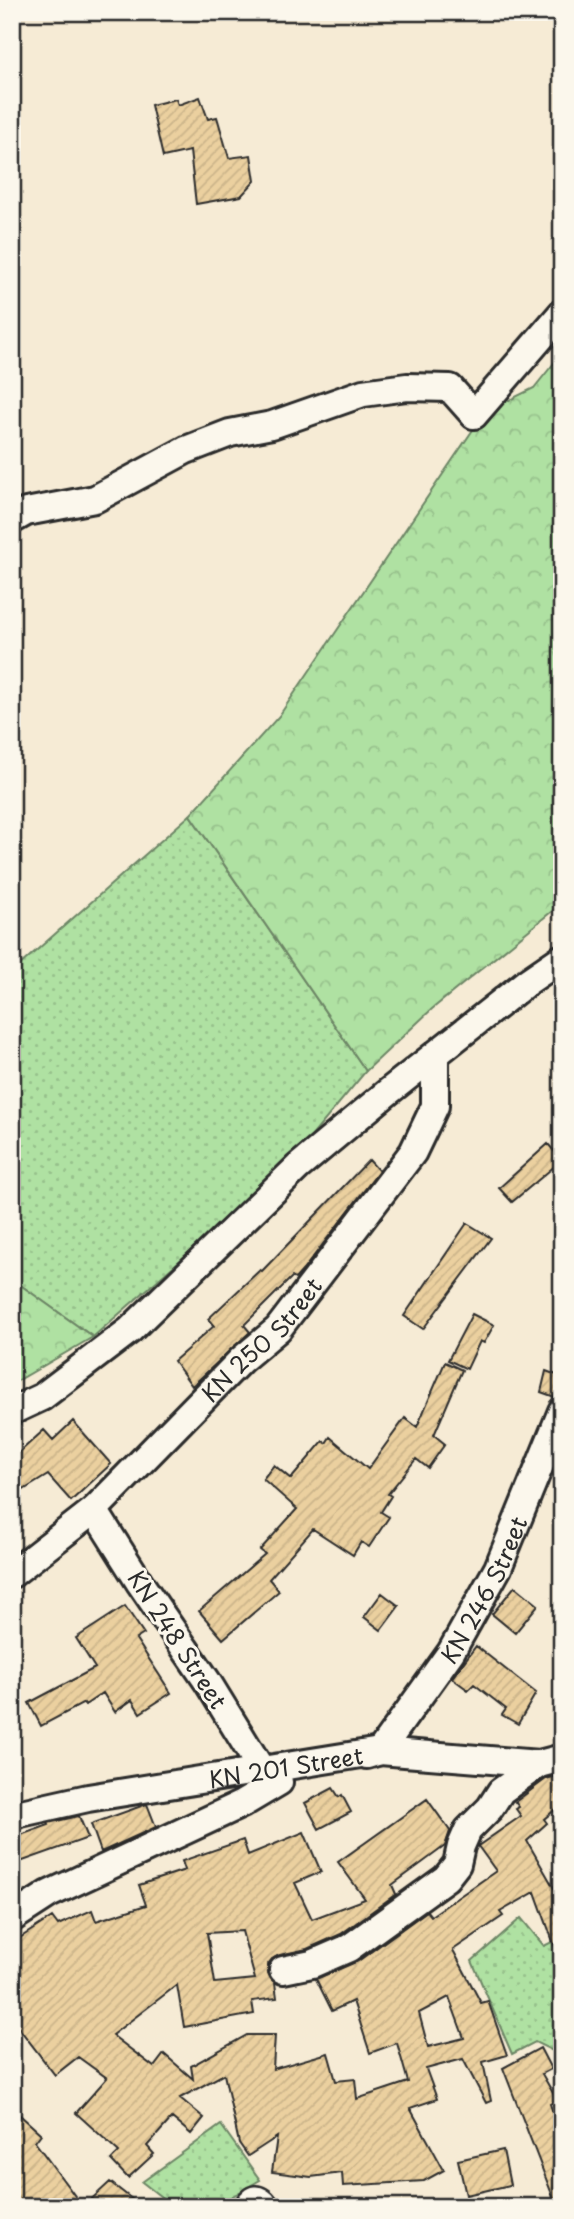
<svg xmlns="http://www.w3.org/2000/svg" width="574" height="2219" font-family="'Playpen Sans',sans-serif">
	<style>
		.grass { fill: url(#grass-dots); stroke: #6d8666; stroke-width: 2 }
		.forest { fill: url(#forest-crowns); stroke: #6d8666; stroke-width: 2 }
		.building { fill: url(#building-hatch); stroke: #2b2b2b; stroke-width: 2; fill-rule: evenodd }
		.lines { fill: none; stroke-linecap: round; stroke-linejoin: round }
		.minor-casing { stroke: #2b2b2b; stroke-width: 32 }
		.secondary-casing { stroke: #2b2b2b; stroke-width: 42 }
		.minor { stroke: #fbf7ec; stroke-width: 26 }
		.secondary { stroke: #fbf7ec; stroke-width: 37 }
		.labels { text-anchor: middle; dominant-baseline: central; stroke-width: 6; stroke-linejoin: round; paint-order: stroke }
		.street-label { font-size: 23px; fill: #2b2b2b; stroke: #fbf7ec }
	</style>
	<defs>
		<pattern id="grass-dots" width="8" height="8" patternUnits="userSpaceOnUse" patternTransform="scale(1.75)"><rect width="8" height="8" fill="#afe1a2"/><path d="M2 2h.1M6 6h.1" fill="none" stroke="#97c18c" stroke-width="1.8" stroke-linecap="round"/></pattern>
		<pattern id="forest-crowns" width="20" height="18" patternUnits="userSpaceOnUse" patternTransform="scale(1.75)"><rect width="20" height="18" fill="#afe1a2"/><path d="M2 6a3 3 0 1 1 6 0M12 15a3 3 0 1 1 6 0" fill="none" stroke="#97c18c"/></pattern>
		<pattern id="building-hatch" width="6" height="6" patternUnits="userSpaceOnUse" patternTransform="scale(1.75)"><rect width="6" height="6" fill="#ebd09f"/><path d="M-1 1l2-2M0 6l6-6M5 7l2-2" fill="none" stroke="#cab389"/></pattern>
	</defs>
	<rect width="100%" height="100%" fill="#f6ebd5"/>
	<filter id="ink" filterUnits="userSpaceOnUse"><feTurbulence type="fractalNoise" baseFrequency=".0143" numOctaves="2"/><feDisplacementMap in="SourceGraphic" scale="14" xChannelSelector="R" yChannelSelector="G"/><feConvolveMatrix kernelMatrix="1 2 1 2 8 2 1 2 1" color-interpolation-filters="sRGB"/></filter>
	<g filter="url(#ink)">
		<path class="grass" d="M190,815l176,256 -80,96 -193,170 -81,-58v-307z
			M521,1918l23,28 18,-9v116l-3,1 -24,-12 -23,12 -40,-93z
			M221,2125l39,55 -46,27h-40l-32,-25z"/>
		<path class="forest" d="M562,353v550l-130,106 -66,62 -176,-256 89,-99 206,-304 49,-24z
			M12,1279l81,58 -81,47z"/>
		<path class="building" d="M200,97l8,22 9,-2 12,41 22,-3 4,26 -14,15 -45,8 -6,-53 -27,6 -12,-52 25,-6 2,6z
			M548,1144l14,16 -50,42 -13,-14z
			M369,1160l10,11 -76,99 -8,9 -3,-2 -48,48 6,7 -58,54 -18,-25 40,-35 -6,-7 52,-49 2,1z
			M467,1223l24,15 -68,91 -19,-13z
			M472,1314l22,11 -10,18 -4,-2 -13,28 -19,-9z
			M445,1362l17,8 -28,65 11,9 -17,24 -12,-9 -28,35 3,2 -10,16 8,5 -20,30 -8,-5 -8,13 -40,-26 -44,50 10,12 -56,48 -24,-28 66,-57 -5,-4 37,-41 -34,-30 11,-14 17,14 32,-38 3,2 4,-6 38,32 37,-51 12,9z
			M546,1371l16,6v12l-7,8 -14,-5z
			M73,1421l38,43 -40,37 -23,-26 -36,22v-38l32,-29 9,10z
			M515,1586l23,19 -23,28 -23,-19z
			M382,1593l17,13 -18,24 -17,-13z
			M125,1606l19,28 -8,5 35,54 -31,20 -8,-13 -17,12 -12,-19 -18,12 -1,-2 -43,23 -12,-23 66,-35 -19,-30z
			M476,1646l60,47 -18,31 -16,-9 4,-6 -32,-25 -6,6 -16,-12z
			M557,1776l5,5v23l-18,15 3,4 -20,18 35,61v56h-3l-24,-66 -35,20 3,4 -50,34 28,53 7,-2 19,54 -24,7 8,39 -5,2 -23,-44 -37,10 11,30 -27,9 34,62 -20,11 -81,5 -1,-13 -31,4 -39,-5 5,-35 -29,19 -9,-13 -15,-69 -44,24 24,20 -13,16 -19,-16 -25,28 7,8 -26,24 -17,-18 8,-8 -43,-39 31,-35 -29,-21 -23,18 -43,-56v-76l40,-26 6,8 34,-15 4,11 50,-16 -7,-20 46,-15 -3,-9 61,-21 5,15 56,-23 17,40 -26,11 17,36 53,-20 -27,-37 89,-63 23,32 -5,15 -53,39 4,9 -55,40 -34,15 -27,6 -8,4 -4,5v9l7,10 2,15 -25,3 2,13 -70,13 -7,-42 -65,50 42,32 10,-13 29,25 -2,-13 56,-31h28l-2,34 55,-16 8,28 19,-2 2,20 51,-17 -11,-39 -27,10 -17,-52 -21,10 -16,-32 42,-18 69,-50 4,5 65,-45 -18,-25 43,-30 -5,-7 3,-2 -4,-5 31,-23zM242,1931l13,48 -40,4 -8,-50zM449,1997l15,41 -36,9 -9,-34z
			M333,1788l6,9 3,-2 9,17 -32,17 -14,-26z
			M147,1804l9,23 -55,25 -10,-28z
			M79,1816l9,22 -68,24 -8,-24 37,-13 -1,-2z
			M540,2048l11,21 -9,5 15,26 -7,4 12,34v69h-5l-54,-139z
			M12,2108l29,26 -6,8 48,65h-71z
			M503,2150l7,35 -44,10 -8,-35z
			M110,2182l32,25h-59z"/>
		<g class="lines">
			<defs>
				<g id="minor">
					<path d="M12,520l14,-8 69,-13 91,-49 44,-17 42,-8 91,-32 44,-6 43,1 24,27 88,-102"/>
					<path d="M12,1411l30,-14 88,-67 168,-163 90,-75 139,-110 35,-24"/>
					<path id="s1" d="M12,1574l82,-64 147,-150 37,-31 135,-177 22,-46v-50"/>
					<path id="s2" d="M367,1755l13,-4 71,-99 47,-84 64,-157"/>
					<path id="s3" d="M12,1815l76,-17 292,-47 159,13 23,-6"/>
					<path d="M12,1918l37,-24 193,-90 37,-22 -18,-13 -54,-88 -67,-98 -46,-73"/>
					<path d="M283,1970l29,-6 37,-16 97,-70 11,-14 4,-18 7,-16 22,-22 11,-17 38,-27"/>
				</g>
				<path id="secondary" d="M254,2207l2,-2 3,2"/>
			</defs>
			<use href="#minor" class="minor-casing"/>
			<use href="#secondary" class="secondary-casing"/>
			<use href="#minor" class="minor"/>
			<use href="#secondary" class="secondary"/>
		</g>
	</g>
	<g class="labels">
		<g class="street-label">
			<text stroke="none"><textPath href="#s1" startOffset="343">KN 250 Street</textPath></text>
			<text stroke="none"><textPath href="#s2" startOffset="206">KN 246 Street</textPath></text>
			<text transform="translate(178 1639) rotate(57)">KN 248 Street</text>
			<text stroke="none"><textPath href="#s3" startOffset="278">KN 201 Street</textPath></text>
		</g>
	</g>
	<rect width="574" height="2219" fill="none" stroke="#fbf7ec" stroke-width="42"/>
	<rect x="21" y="21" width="532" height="2177" fill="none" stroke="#2b2b2b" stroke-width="2.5" filter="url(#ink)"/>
</svg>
